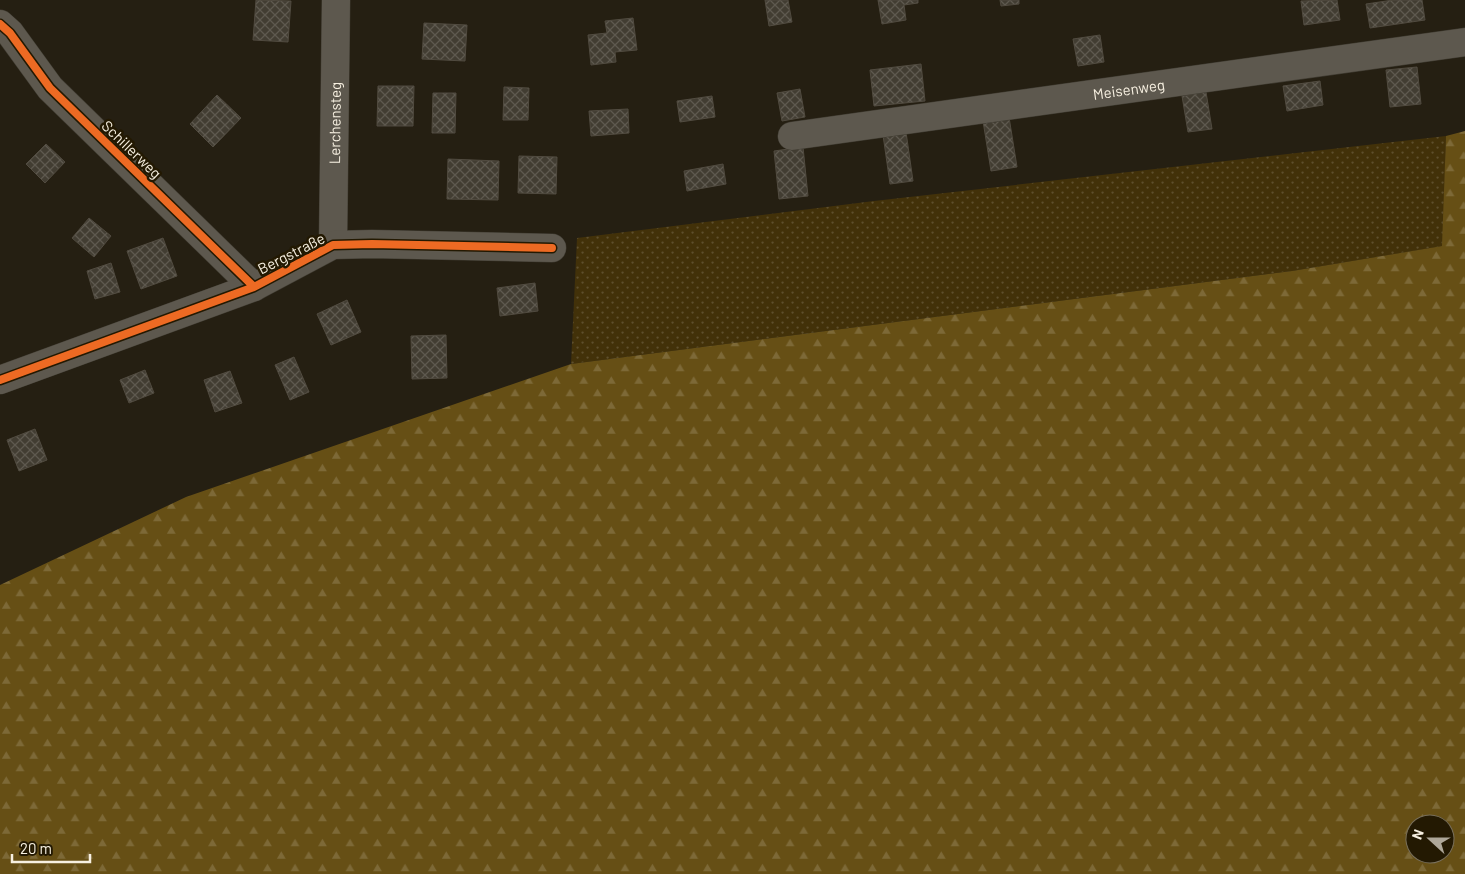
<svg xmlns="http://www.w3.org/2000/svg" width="1465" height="874" font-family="Barlow,sans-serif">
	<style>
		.grass { fill: url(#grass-dots) }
		.forest { fill: url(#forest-firs); fill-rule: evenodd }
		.building { fill: url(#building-cross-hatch); stroke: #514b40 }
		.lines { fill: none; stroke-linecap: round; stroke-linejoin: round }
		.minor-casing { stroke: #403c32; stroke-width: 29 }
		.minor { stroke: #5d584e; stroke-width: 28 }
		.cycleway-casing { stroke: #231902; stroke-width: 11 }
		.cycleway { stroke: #ed6a23; stroke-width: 8 }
		.labels { text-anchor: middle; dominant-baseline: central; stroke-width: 5; stroke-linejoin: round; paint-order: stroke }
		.street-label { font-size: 15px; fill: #f7f0e1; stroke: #231902 }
	</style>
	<defs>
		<pattern id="grass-dots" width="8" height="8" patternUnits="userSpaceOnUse" patternTransform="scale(1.25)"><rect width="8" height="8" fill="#423109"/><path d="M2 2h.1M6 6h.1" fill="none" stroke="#5e4f2d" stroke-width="1.8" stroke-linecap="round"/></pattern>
		<pattern id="forest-firs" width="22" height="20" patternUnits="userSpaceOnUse" patternTransform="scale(1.25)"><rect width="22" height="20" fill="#664f15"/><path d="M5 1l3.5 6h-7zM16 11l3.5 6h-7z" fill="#7d6937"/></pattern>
		<pattern id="building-cross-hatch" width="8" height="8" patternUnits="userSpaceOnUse" patternTransform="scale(1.25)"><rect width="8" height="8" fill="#423d32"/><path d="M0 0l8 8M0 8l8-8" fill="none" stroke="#5e594f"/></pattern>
	</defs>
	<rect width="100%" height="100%" fill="#251f12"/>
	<path class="grass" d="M1446,136l-3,110 -151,25 -721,93 6,-126 297,-37z"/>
	<path class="forest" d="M1465,131v743h-1465v-289l186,-88 385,-133 721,-93 150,-25 4,-110zM1415,824h30v30h-30z"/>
	<path class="building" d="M256,0l35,1 -3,41 -35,-2z
		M765,0h23l4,22 -23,4z
		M878,0h40v3l-14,2 2,15 -24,4z
		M1000,0h19v4l-18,2z
		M1337,0l3,20 -36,5 -3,-24z
		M1393,0h29l3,20 -55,8 -4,-24z
		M633,18l4,32 -22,2 1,10 -25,3 -3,-30 19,-2 -2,-12z
		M424,23l43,2 -2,36 -43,-2z
		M1100,35l4,27 -26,4 -5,-27z
		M921,64l4,37 -51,5 -4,-36z
		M1417,67l4,37 -31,3 -4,-37z
		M1320,81l3,24 -36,6 -4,-25z
		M378,86h36l-1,40h-36z
		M504,87l25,1 -1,32h-25z
		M800,89l5,28 -23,4 -5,-28z
		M1206,92l6,37 -24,3 -6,-36z
		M433,93h23l-1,40h-23z
		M217,95l24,23 -28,29 -23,-23z
		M712,96l3,21 -35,5 -3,-21z
		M628,109l1,24 -38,3 -2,-25z
		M1009,117l8,50 -26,4 -8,-50z
		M906,132l7,49 -23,3 -7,-49z
		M46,144l19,18 -20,21 -19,-19z
		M803,147l5,49 -29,3 -5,-48z
		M519,156l38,1 -1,37 -38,-1z
		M448,159l51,2 -1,39 -51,-1z
		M723,164l3,20 -39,7 -3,-20z
		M89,218l22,18 -17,21 -22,-19z
		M163,238l14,38 -36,13 -14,-38z
		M111,263l9,29 -25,7 -8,-28z
		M535,283l3,28 -38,5 -3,-28z
		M347,300l14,32 -30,13 -14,-31z
		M446,335l1,43 -35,1 -1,-43z
		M294,357l15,35 -19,8 -15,-35z
		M145,370l9,23 -25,10 -9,-23z
		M230,371l12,32 -27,9 -11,-32z
		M35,429l12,31 -28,11 -12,-31z"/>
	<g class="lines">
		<defs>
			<g id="minor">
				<path d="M0,24l10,9 40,55 204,199"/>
				<path id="s1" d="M792,136l673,-94"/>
				<path id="s2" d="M333,245l3,-245"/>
				<path d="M0,380l254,-93 79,-42 39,-1 180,4"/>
			</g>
		</defs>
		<use href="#minor" class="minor-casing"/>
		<use href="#minor" class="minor"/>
		<defs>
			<path id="cycleway" d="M0,24l10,9 40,55 204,199
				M0,380l254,-93 79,-42 39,-1 180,4"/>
		</defs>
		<use href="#cycleway" class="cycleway-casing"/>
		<use href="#cycleway" class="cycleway"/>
	</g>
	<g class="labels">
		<g class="street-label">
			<text stroke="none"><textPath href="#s1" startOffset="340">Meisenweg</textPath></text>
			<text stroke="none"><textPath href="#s2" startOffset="122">Lerchensteg</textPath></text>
			<text transform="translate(132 149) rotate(44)">Schillerweg</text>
			<text transform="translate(291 253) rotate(-27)">Bergstraße</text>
		</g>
	</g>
	<g transform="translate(1430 839) rotate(291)"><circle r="24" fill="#231902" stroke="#786f5b"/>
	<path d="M0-4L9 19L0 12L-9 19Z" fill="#aea799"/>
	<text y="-8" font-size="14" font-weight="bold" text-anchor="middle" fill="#f7f0e1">N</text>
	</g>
	<path d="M12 854v8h78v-8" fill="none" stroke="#f7f0e1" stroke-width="2.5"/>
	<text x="20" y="854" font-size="15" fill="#f7f0e1" stroke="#231902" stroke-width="4" paint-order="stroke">20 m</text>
</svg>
